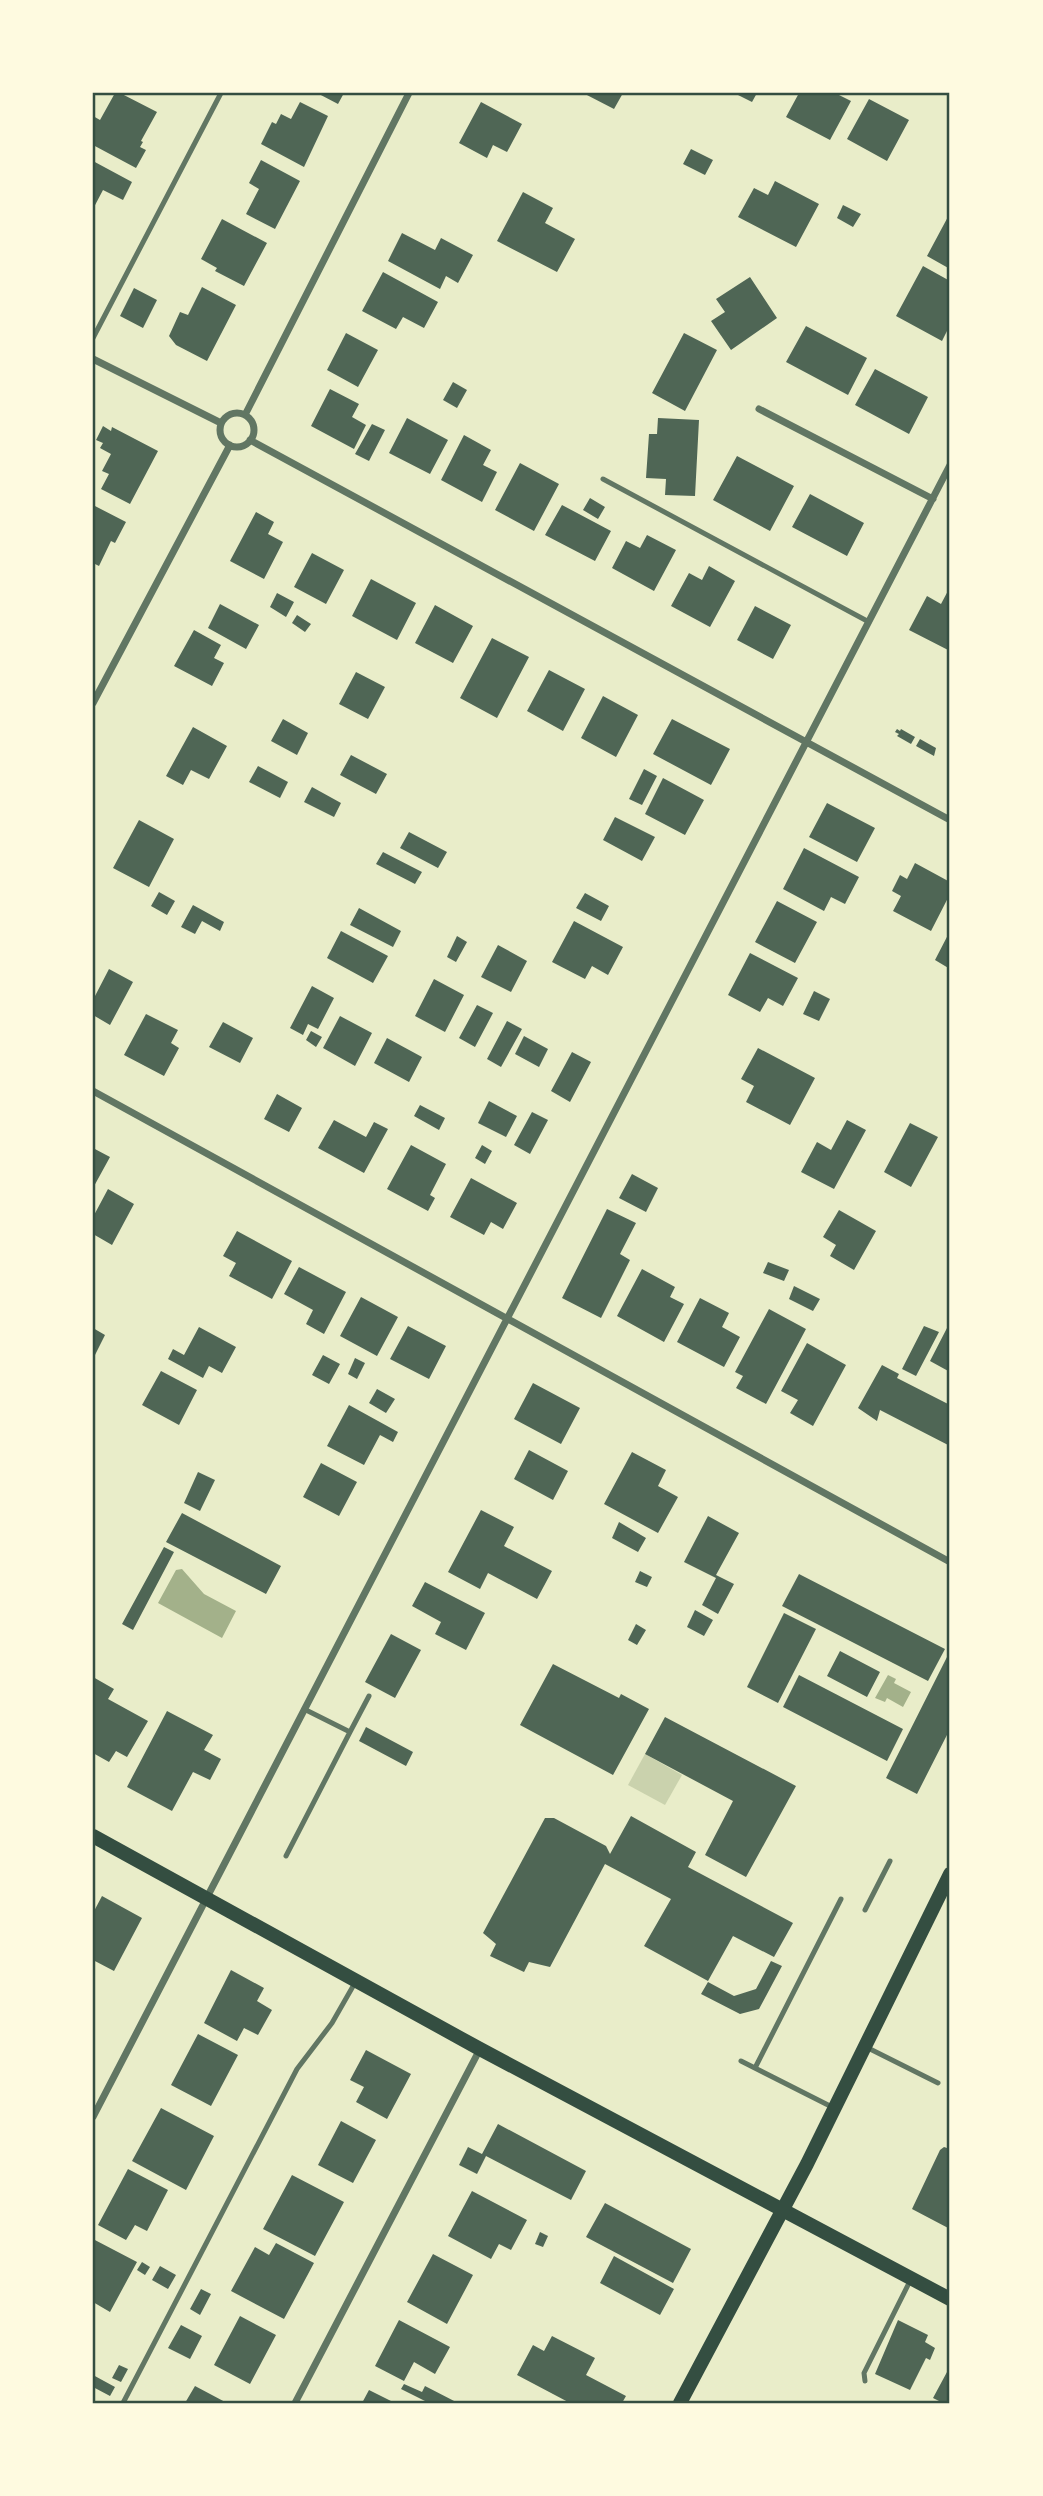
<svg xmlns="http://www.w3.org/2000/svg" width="1043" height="2496" font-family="'Space Grotesk',sans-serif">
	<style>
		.green { fill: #cad2ad }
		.water { fill: #a3b18a }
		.building { fill: #4f6655 }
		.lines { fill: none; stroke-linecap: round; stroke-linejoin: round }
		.service { stroke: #617663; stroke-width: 5 }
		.minor { stroke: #617663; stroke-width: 7 }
		.secondary { stroke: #344e41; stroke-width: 14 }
		.neatline { fill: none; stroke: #344e41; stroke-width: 2.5 }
	</style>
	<rect width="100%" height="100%" fill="#e9edc9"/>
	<path class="green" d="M645,1754l37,21 -17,30 -37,-20z"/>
	<path class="water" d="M182,1569l22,25 32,17 -14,27 -64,-35 18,-33z
		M888,1675l8,4 -2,4 17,9 -8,15 -16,-9 -2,4 -10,-4z"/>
	<path class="building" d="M115,93h5l37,19 -16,29 2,1 -3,5 6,3 -10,18 -43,-23v-29l7,4z
		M317,93h27l-6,11z
		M583,93h40l-9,16z
		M734,93h23l-5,9z
		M799,93h36l16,8 -21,39 -44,-23z
		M869,99l40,21 -22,41 -40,-22z
		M300,102l28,14 -24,51 -43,-23 11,-22 4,2 5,-10 10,5z
		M481,102l41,22 -15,28 -14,-7 -6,13 -28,-15z
		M691,149l22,11 -8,15 -22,-11z
		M261,160l39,21 -25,48 -29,-15 13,-25 -10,-6z
		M93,161l39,21 -9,18 -20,-10 -10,19z
		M775,181l44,23 -23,43 -58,-30 16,-29 14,7z
		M523,192l30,16 -8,15 30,16 -18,33 -60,-31z
		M843,205l18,9 -8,13 -16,-9z
		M950,213v56l-23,-13z
		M222,219l45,24 -23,43 -29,-15 2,-3 -16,-9z
		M402,233l33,17 6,-12 32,17 -15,28 -12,-7 -6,13 -52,-28z
		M923,266l27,15v44l-8,16 -46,-25z
		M383,272l55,30 -14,26 -21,-11 -7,12 -34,-18z
		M750,277l27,41 -46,32 -20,-29 14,-9 -9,-13z
		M202,287l34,18 -29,56 -31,-16 -7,-9 11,-24 8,3z
		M134,288l23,12 -14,28 -23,-12z
		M806,326l61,32 -19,37 -62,-33z
		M346,333l32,17 -20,37 -31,-17z
		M684,333l33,17 -32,61 -33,-18z
		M875,369l53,28 -19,37 -54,-29z
		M453,382l14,8 -10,18 -14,-8z
		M330,389l29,15 -7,13 14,8 -12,24 -43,-23z
		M407,418l41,22 -18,34 -41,-21z
		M658,418l41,2 -4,76 -30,-1 1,-16 -20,-1 3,-44h8z
		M372,424l13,6 -16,31 -14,-7z
		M103,426l8,5 1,-4 46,24 -28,53 -29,-15 8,-15 -7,-3 9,-17 -11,-6 3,-5 -7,-3z
		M464,435l27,15 -8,15 14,7 -15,30 -41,-22z
		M737,456l57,30 -24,45 -57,-31z
		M520,463l39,21 -25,47 -39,-21z
		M810,494l54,29 -17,33 -55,-29z
		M590,498l15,9 -7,12 -15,-9z
		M93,505l33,17 -11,21 -4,-2 -12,25 -6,-3z
		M562,505l49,26 -16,30 -50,-26z
		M256,512l18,10 -6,12 15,8 -19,37 -34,-18z
		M647,535l29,15 -22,41 -42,-23 14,-27 14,7z
		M312,553l32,17 -18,34 -32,-17z
		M709,566l26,15 -25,46 -39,-21 18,-33 13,7z
		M371,579l45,24 -19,37 -45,-24z
		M950,587v64l-41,-21 18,-34 14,8z
		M277,593l17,9 -8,15 -16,-10z
		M220,604l39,21 -13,24 -38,-21z
		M435,605l38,21 -20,37 -38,-20z
		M755,606l36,19 -18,34 -36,-19z
		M297,615l14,9 -6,8 -13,-9z
		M194,630l27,15 -7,13 10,5 -12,23 -38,-20z
		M492,638l37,19 -32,61 -37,-20z
		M549,670l36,19 -22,42 -36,-20z
		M356,672l29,15 -17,32 -29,-15z
		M603,696l35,19 -22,42 -35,-19z
		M283,719l25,14 -11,22 -26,-14z
		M672,719l58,30 -19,36 -58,-31z
		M193,727l34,19 -18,33 -18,-9 -8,15 -17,-9z
		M897,729l3,2 1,-2 14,8 -4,7 -14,-8 2,-2 -4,-2z
		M920,739l16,9 -2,8 -18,-10z
		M351,755l36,19 -11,20 -36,-19z
		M258,766l30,16 -8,16 -31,-16z
		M644,769l13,7 -15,29 -13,-6z
		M663,778l41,22 -19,35 -40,-21z
		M312,787l29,16 -7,14 -30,-15z
		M827,803l48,25 -18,34 -48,-25z
		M615,817l40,20 -13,24 -39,-21z
		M139,820l35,19 -25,48 -36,-19z
		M409,832l38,20 -9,16 -38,-20z
		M804,848l55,29 -14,27 -14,-7 -7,14 -41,-22z
		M383,852l39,20 -7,12 -39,-20z
		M915,863l35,19v12l-19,37 -38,-20 8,-15 -9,-5 8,-16 7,4z
		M159,892l16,9 -8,14 -16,-9z
		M585,893l24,13 -8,15 -25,-13z
		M777,901l40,21 -22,41 -40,-21z
		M193,905l31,17 -4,9 -18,-10 -7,13 -14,-7z
		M359,908l42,23 -8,16 -43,-22z
		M574,921l49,26 -15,28 -16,-9 -7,13 -33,-17z
		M341,931l47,25 -15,27 -46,-25z
		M950,931v38l-15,-9z
		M457,936l10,6 -11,20 -9,-5z
		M498,945l29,16 -16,31 -30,-15z
		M750,953l48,25 -15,28 -15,-8 -8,14 -32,-17z
		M109,969l24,13 -23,43 -17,-10v-21l2,2z
		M434,979l30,16 -19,37 -30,-16z
		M312,986l22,12 -16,31 -10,-5 -5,11 -13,-7z
		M814,991l16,8 -11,22 -16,-7z
		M477,1005l16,8 -18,34 -16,-9z
		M146,1014l32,16 -7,13 8,5 -15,28 -40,-21z
		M340,1016l32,17 -17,33 -32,-18z
		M507,1021l15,8 -21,38 -14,-8z
		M223,1022l30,16 -13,25 -31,-16z
		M311,1031l11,6 -6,10 -10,-7z
		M524,1036l24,13 -9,18 -24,-13z
		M387,1038l35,19 -13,25 -35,-19z
		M758,1048l57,30 -25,47 -44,-23 8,-16 -13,-7z
		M572,1052l19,10 -21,40 -19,-11z
		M277,1094l25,14 -13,24 -25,-13z
		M489,1101l28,15 -11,21 -28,-14z
		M420,1105l25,13 -6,12 -25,-14z
		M532,1112l16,8 -18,34 -16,-9z
		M334,1120l32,17 8,-15 14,7 -24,44 -46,-25z
		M847,1120l19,10 -32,59 -33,-17 16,-30 14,8z
		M910,1123l28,14 -27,50 -27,-15z
		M411,1145l35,19 -16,31 5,3 -7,13 -41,-22z
		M482,1145l10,6 -7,13 -10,-6z
		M93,1148l17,9 -17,31z
		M632,1174l26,14 -12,24 -27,-14z
		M471,1178l46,25 -14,26 -12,-7 -7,13 -34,-18z
		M108,1189l26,15 -22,41 -19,-11v-17z
		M607,1209l29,14 -16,31 10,6 -29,58 -39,-20z
		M839,1210l37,21 -22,39 -24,-14 6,-11 -13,-8z
		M237,1231l55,30 -20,38 -43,-23 7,-13 -13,-7z
		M768,1262l21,8 -5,11 -21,-8z
		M299,1267l47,25 -22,42 -18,-10 7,-14 -29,-16z
		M642,1269l33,18 -5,10 14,7 -20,38 -47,-26z
		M794,1286l26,13 -7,12 -24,-12z
		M361,1297l37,20 -21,39 -37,-20z
		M700,1298l29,15 -7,14 18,10 -16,30 -47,-25z
		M769,1309l37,20 -40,75 -30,-16 7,-12 -8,-4z
		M408,1326l38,20 -17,33 -39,-20z
		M924,1326l15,6 -23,44 -14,-7z
		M199,1327l37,20 -14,26 -13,-7 -6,12 -35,-19 5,-10 11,6z
		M93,1328l12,7 -12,24z
		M947,1328l3,2v42l-20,-11z
		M807,1343l39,22 -33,61 -23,-13 8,-13 -17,-9z
		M323,1355l17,9 -11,20 -17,-9z
		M355,1358l10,5 -8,16 -9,-5z
		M882,1365l17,9 -2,4 53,27v41l-70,-36 -3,11 -19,-13z
		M161,1371l36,19 -18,35 -37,-20z
		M533,1383l47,25 -19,36 -47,-25z
		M377,1389l18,10 -9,14 -17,-10z
		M349,1405l49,27 -5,10 -13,-7 -16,30 -37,-19z
		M529,1450l39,21 -15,29 -39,-21z
		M632,1452l34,18 -8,16 20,11 -20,36 -54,-29z
		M321,1463l36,19 -18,34 -36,-19z
		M198,1472l17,8 -15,31 -16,-8z
		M481,1510l33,17 -10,19 48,25 -15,28 -49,-26 -8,16 -32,-17z
		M182,1513l99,53 -15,28 -100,-52z
		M708,1516l31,17 -23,42 18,9 -16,30 -16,-9 14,-27 -32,-16z
		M619,1522l27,16 -8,14 -26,-14z
		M164,1547l10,5 -41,78 -11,-6z
		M640,1571l12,6 -5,10 -12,-5z
		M799,1574l146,75 -17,32 -146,-75z
		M425,1582l60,31 -19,37 -31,-16 6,-12 -29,-16z
		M695,1610l18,10 -9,16 -17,-9z
		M784,1613l32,16 -38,74 -31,-16z
		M636,1624l10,6 -9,15 -9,-5z
		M391,1634l30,16 -26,48 -30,-16z
		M840,1651l40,21 -13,25 -40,-21z
		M948,1655l2,1v73l-33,65 -31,-16z
		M553,1664l66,34 2,-4 28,15 -36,66 -93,-50z
		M799,1675l104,54 -16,32 -104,-54z
		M93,1677l21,12 -6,10 40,22 -21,36 -11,-6 -7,11 -16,-9z
		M167,1711l46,24 -9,15 17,9 -11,21 -17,-8 -21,39 -45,-24z
		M665,1717l131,69 -50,91 -41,-22 28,-54 -88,-47z
		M366,1727l47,25 -7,14 -47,-25z
		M631,1816l65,36 -8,15 105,56 -19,34 -41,-21 -25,45 -64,-35 27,-47 -66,-35 -55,103 -21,-5 -5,10 -34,-16 6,-12 -13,-11 62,-115h9l52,28 4,8z
		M102,1896l40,22 -28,53 -21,-11v-47z
		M771,1961l11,5 -23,43 -19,5 -39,-20 7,-12 26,14 22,-7z
		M231,1970l33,18 -7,13 15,9 -14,25 -14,-7 -7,13 -33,-18z
		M198,2034l40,21 -27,51 -40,-21z
		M366,2050l45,24 -24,45 -31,-17 8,-15 -14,-7z
		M161,2108l53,28 -28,54 -54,-29z
		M341,2121l35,19 -23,43 -35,-18z
		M498,2124l88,47 -15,29 -85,-44 -9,18 -18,-9 9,-18 14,7z
		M944,2147l6,2v80l-38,-20 28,-59z
		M128,2169l40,21 -21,41 -12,-6 -9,15 -28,-15z
		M292,2175l52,27 -29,54 -52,-27z
		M472,2191l55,29 -16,30 -12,-6 -8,15 -43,-23z
		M605,2203l86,46 -18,34 -87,-46z
		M540,2232l8,4 -5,11 -8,-3z
		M93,2239l44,23 -27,50 -17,-10z
		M276,2243l38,20 -30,56 -53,-28 24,-44 14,8z
		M433,2254l40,21 -26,49 -40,-22z
		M614,2256l60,33 -14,26 -60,-32z
		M142,2262l8,5 -5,8 -8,-5z
		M160,2266l16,9 -8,14 -16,-9z
		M201,2289l10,5 -11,21 -10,-6z
		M240,2316l36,19 -26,49 -36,-19z
		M399,2320l51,27 -15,27 -21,-12 -10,19 -29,-15z
		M898,2320l30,15 -3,7 10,6 -5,12 -4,-2 -16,32 -35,-16z
		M181,2325l21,11 -12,23 -22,-11z
		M552,2336l43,22 -9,17 40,21 -4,7h-52l-53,-28 16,-30 11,6z
		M119,2365l9,4 -7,13 -9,-4z
		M947,2372l3,1v30h-7l-10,-5z
		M93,2375l22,12 -5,9 -17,-9z
		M404,2384l18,8 3,-6 33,17h-29l-28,-14z
		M195,2386l32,17h-42z
		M369,2390l26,13h-33z"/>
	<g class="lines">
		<path class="service" d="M93,338l128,-245
			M603,479l266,143
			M350,1732l19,-36
			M286,1856l64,-124 -46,-23
			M865,1910l25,-49
			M866,2047l72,36
			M741,2061l93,47
			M755,2068l86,-169
			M865,2381l-1,-8 46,-92
			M123,2403l174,-334 35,-46 24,-42"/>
		<path class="minor" d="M93,359l128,64
			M759,409l174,90
			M220 430a17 17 0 1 1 34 0a17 17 0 1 1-34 0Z
			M245,415l164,-322
			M250,440l700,380
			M93,703l137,-258
			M93,1091l857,471
			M93,2117l857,-1652
			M295,2403l185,-354"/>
		<path class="secondary" d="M93,1836l387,213 470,250
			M680,2403l127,-239 143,-290"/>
	</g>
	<rect width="1043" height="2496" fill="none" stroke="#fefae0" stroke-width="189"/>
	<rect x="94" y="94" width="854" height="2308" class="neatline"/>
</svg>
